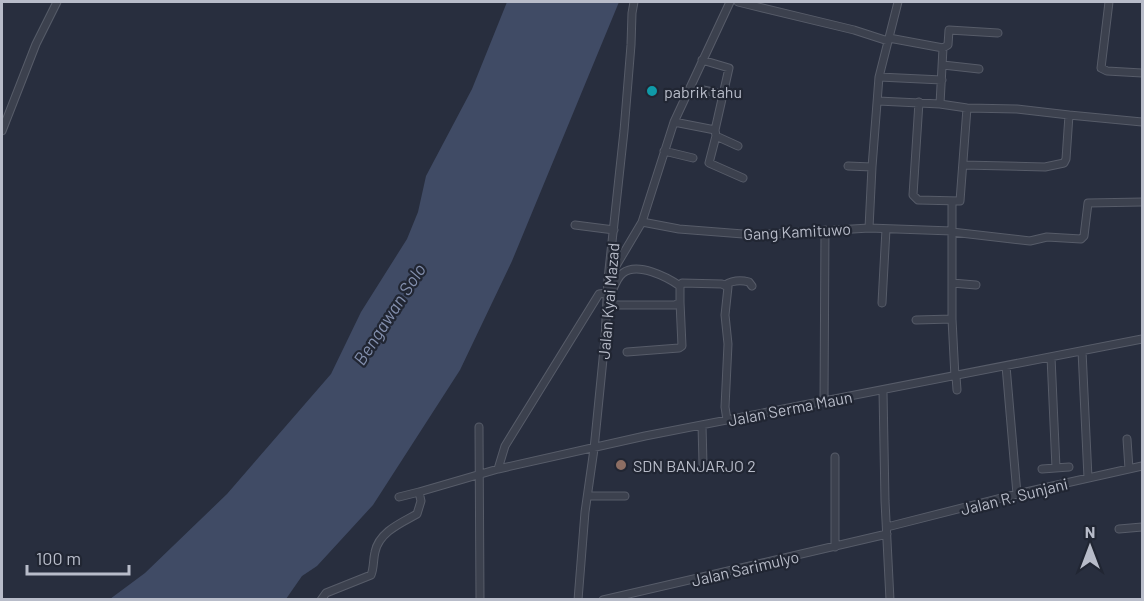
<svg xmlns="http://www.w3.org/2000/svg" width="1144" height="601" font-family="Barlow,sans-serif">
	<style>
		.water { fill: #404b65 }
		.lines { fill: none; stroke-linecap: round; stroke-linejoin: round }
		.minor-casing { stroke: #575c69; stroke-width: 9 }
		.minor { stroke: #3c414e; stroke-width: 7 }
		.culture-dot { fill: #0f9aa8; stroke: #212633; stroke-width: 2 }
		.education-dot { fill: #8d6e63; stroke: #212633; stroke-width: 2 }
		.labels { text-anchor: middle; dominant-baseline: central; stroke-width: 4.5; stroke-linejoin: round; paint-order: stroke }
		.poi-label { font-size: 16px; fill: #b8bcc9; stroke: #212633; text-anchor: start }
		.street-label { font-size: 16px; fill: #b8bcc9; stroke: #212633 }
		.water-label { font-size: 18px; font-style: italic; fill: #838fad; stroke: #212633 }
	</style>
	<rect width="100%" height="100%" fill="#282e3e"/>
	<path class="water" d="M507,2h112l-107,259 -52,109 -87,135 -56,61 -15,10 -16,23h-176l35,-26 82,-79 104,-120 30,-62 46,-73 11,-27 8,-36 46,-87z"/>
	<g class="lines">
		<defs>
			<path id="minor" d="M738,2l116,28 34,11
				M1109,2l-8,66 6,3 35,2
				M889,38l54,10 5,-3 1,-15 49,3
				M702,60l27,8 -14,62 1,6 22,10
				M943,65l36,4
				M879,77l63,3
				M703,90l20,4
				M878,101l62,3 27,4 50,1 52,6
				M919,102l-6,93 5,5 42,1 7,-93
				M940,104l3,-56
				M674,122l41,8
				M2,131l34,-87 21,-42
				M716,136l-7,27 34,15
				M664,151l29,7
				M963,165l82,2 19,-4 2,-4 3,-44 73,7
				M848,166l24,1
				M952,202v117l3,58
				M642,222l37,7 77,6 113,-7 83,3
				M575,225l39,5
				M869,228l3,-61 7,-90 19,-75
				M952,232l78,9 17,-4 34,2 3,-3 4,-33 54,-1
				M610,276l32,-54 32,-100 56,-120
				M952,283l24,2
				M725,285c8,-5 16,-5 24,-3l3,4
				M609,298c4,-7 7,-20 14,-25 15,-11 44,4 57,13
				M882,303l4,-74
				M607,305h68l5,-3v-16l2,-3 40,1 6,3 -3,28 3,29 -3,63 2,13
				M916,320l36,-1
				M1082,351l6,127
				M627,352l52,-4 3,-2 -2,-44
				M1051,357l5,111
				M1006,366l11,128
				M956,376l1,14
				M883,391l2,110 5,99
				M824,402l1,-172
				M702,425l1,39
				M479,427l1,173
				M1127,439l2,30
				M835,457v90
				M498,469l7,-23 94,-152 7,-1 1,2
				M1042,469l27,-2
				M588,496h37
				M399,497l20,-5
				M887,527l130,-33 125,-28
				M1119,529l23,-2
				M321,600l5,-7 45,-18c3,-7 2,-15 4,-23 4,-20 26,-29 42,-38l4,-13 -2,-9 79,-23 147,-33 497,-97
				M578,600l7,-88 9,-63 11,-110 3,-60 16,-148 7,-86 1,-32 2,-11
				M603,600l284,-66"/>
		</defs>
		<use href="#minor" class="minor-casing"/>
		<use href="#minor" class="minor"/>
	</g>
	<circle class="culture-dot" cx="652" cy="91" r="6"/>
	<circle class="education-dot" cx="621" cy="465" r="6"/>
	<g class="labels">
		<g class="poi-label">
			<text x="664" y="91">pabrik tahu</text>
			<text x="633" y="465">SDN BANJARJO 2</text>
		</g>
		<g class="street-label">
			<text transform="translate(797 231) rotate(-3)">Gang Kamituwo</text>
			<text transform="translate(608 301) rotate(-85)">Jalan Kyai Mazad</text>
			<text transform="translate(790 408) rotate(-11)">Jalan Serma Maun</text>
			<text transform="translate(1014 496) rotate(-14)">Jalan R. Sunjani</text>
			<text transform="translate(745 568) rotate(-13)">Jalan Sarimulyo</text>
		</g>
		<g class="water-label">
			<text transform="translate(389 314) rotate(-57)">Bengawan Solo</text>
		</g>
	</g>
	<rect width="1144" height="601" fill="none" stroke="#b8bcc9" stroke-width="6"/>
	<g transform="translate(1090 547)" stroke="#212633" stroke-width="4.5" paint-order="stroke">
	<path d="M0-4.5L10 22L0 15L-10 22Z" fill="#b8bcc9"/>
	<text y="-9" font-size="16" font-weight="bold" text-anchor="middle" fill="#b8bcc9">N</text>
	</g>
	<path d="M27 565v9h102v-9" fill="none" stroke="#b8bcc9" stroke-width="3"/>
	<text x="36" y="565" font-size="18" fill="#b8bcc9" stroke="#212633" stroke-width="4.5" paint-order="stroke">100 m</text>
</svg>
